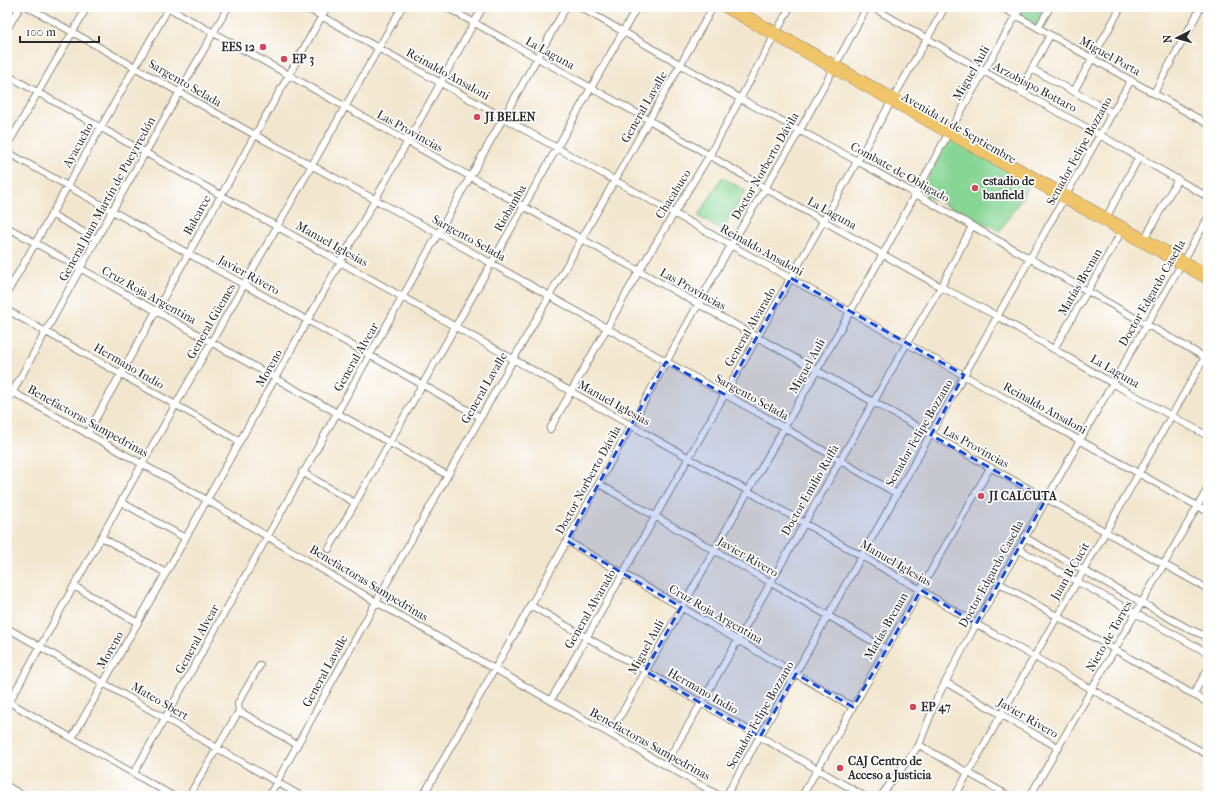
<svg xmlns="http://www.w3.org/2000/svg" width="1215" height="803" font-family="'IM FELL French Canon',serif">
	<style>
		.park { fill: url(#park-dots); stroke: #598060 }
		.garden { fill: #87d695; stroke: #598060 }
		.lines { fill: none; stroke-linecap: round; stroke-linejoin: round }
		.minor-casing { stroke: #8e887c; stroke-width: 8 }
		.major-casing { stroke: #8e887c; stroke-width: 8 }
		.minor { stroke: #fff; stroke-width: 6 }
		.major { stroke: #f0c469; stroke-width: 7 }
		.marked { fill: #1d4ed8; fill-opacity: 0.2; stroke: #1d4ed8; stroke-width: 3; stroke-dasharray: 8 5; stroke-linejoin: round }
		.poi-dot { fill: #d1495b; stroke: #fff; stroke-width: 1.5 }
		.labels { text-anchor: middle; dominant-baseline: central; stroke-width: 3.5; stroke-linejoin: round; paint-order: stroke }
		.poi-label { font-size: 12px; font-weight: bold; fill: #2b2b2b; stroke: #fff; text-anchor: start }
		.street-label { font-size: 12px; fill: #2b2b2b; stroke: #fff }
	</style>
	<defs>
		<pattern id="park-dots" width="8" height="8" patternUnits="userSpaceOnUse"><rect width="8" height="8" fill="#87d695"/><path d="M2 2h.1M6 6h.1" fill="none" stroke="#75b881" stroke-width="1.8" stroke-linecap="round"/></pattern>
	</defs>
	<rect width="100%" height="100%" fill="#fff"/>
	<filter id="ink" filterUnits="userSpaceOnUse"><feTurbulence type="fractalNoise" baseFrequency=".025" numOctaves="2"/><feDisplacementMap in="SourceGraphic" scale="8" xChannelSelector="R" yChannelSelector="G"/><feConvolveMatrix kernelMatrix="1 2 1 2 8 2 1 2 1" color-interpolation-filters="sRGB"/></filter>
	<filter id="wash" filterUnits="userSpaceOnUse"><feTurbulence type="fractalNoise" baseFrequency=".012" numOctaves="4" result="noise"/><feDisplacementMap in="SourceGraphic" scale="16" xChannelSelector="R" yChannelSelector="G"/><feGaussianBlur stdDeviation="0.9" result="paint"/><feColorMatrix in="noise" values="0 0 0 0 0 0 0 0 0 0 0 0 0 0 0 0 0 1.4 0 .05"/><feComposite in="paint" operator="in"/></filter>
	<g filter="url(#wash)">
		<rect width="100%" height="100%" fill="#f2e6ce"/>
		<path class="park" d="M1024,7h25l-11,19 -20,-9z"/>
		<path class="garden" d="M947,138l84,46 -31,47 -79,-38z
			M722,177l24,14 -24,40 -24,-15z"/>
	</g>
	<g filter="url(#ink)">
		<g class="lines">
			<defs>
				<path id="minor" d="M28,7l227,128 184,99 346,194 112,66
					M167,7l1041,582
					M305,7l903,505
					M446,7l203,113 116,68 176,99 56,29 115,67 96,53
					M580,7l159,91 118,63 351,198
					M872,7l113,65 115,63 108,62
					M1001,7l207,117
					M1038,28l12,-21
					M7,29l13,-22
					M1032,69l81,44
					M7,75l741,416 173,99 55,34 232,131
					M1020,91l30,-56
					M1074,91l47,-84
					M1154,93l47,-86
					M7,146l80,-139
					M7,152l473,265
					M51,214l45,25
					M1107,216l32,-59
					M7,227l440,248
					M1145,238l33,-59
					M7,293l162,-286
					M7,310l233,131
					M1054,349l69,-120
					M7,389l200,111 169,102 344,194
					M7,402l105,-191 116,-204
					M550,429l89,-158 70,-115 81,-149
					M87,434l240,-427
					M302,472l53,31
					M599,484l287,165
					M121,502l64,36
					M101,537l65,36
					M1024,537l165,92 19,8
					M567,541l286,166
					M329,549l308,-542
					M1018,549l190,104
					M999,583l209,120
					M74,586l64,37
					M530,605l334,191
					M7,628l294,168
					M945,682l114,66
					M1193,695l15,-26
					M551,700l394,-693
					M9,702l164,94
					M7,706l135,-242 260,-457
					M239,711l57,33
					M610,734l273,-480 65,-120 73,-127
					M72,738l94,-165 317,-566
					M919,745l90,51
					M665,765l73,-125 169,-297 34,-56 31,-61
					M134,773l432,-766
					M7,786l17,10
					M189,796l50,-85 -1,-8 22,-38
					M269,796l107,-194 337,-595
					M423,796l144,-255 164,-296 69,-115 67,-123
					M726,796l405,-716
					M802,796l188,-328
					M881,796l38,-51 19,-49 38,-72 104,-184 128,-222
					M955,796l250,-439
					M1030,796l178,-308"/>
				<path id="major" d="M721,7l487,274
					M734,7l474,266"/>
			</defs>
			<use href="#minor" class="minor-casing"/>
			<use href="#major" class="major-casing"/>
			<use href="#minor" class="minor"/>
			<use href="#major" class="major"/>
		</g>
	</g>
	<path class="marked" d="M791,278l173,97 -33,60 115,64 -70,125 -55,-34 -68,117 -57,-33 -36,63 -115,-66 36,-64 -114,-66 99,-179 58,32z"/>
	<g class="poi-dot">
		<circle cx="263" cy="47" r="4"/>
		<circle cx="284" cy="59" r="4"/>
		<circle cx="477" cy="117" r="4"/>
		<circle cx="975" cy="188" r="4"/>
		<circle cx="981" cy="496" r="4"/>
		<circle cx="913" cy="707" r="4"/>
		<circle cx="840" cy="768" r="4"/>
	</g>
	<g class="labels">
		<g class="poi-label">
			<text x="255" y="47" text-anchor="end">EES 12</text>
			<text x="292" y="59">EP 3</text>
			<text x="485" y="117">JI BELEN</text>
			<text x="983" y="181">estadio de<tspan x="983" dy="14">banfield</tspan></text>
			<text x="989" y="496">JI CALCUTA</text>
			<text x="921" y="707">EP 47</text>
			<text x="848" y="761">CAJ Centro de<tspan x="848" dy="14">Acceso a Justicia</tspan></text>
		</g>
		<g class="street-label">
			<text transform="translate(550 53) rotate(29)">La Laguna</text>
			<text transform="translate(1110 56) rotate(29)">Miguel Porta</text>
			<text transform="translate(971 73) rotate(-60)">Miguel Auli</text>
			<text transform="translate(448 74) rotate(29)">Reinaldo Ansaloni</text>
			<text transform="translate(185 83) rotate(30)">Sargento Selada</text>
			<text transform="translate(1035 87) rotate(28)">Arzobispo Bottaro</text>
			<text transform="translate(644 107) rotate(-60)">General Lavalle</text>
			<text transform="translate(959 128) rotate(30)">Avenida 11 de Septiembre</text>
			<text transform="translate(410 131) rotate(29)">Las Provincias</text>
			<text transform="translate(78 145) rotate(-61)">Ayacucho</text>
			<text transform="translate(1079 151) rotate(-61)">Senador Felipe Bozzano</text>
			<text transform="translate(765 166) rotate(-60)">Doctor Norberto Dávila</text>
			<text transform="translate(900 172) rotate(29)">Combate de Obligado</text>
			<text transform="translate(673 194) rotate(-58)">Chacabuco</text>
			<text transform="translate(107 199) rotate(-61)">General Juan Martín de Pueyrredón</text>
			<text transform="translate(510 208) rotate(-60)">Riobamba</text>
			<text transform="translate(832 213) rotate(29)">La Laguna</text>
			<text transform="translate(197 215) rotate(-61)">Balcarce</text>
			<text transform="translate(469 238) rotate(29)">Sargento Selada</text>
			<text transform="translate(332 244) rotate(29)">Manuel Iglesias</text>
			<text transform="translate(762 250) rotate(29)">Reinaldo Ansaloni</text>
			<text transform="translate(249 275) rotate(29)">Javier Rivero</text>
			<text transform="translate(1080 282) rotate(-60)">Matías Brenan</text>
			<text transform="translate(693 289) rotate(29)">Las Provincias</text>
			<text transform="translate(1152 293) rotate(-60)">Doctor Edgardo Casella</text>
			<text transform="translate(149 295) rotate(29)">Cruz Roja Argentina</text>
			<text transform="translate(211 321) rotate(-60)">General Güemes</text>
			<text transform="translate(750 327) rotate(-60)">General Alvarado</text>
			<text transform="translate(356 357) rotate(-60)">General Alvear</text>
			<text transform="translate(129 366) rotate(30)">Hermano Indio</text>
			<text transform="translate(807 366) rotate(-61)">Miguel Auli</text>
			<text transform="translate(269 368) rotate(-60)">Moreno</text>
			<text transform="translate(1115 371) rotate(30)">La Laguna</text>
			<text transform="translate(484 388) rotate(-60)">General Lavalle</text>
			<text transform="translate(752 397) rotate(29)">Sargento Selada</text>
			<text transform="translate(614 403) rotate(29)">Manuel Iglesias</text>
			<text transform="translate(1045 408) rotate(29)">Reinaldo Ansaloni</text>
			<text transform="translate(88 421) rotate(29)">Benefactoras Sampedrinas</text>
			<text transform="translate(919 433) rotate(-60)">Senador Felipe Bozzano</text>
			<text transform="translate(976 447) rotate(29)">Las Provincias</text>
			<text transform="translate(588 480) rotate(-61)">Doctor Norberto Dávila</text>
			<text transform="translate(810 490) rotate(-60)">Doctor Emilio Ruffa</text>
			<text transform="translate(748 557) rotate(30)">Javier Rivero</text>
			<text transform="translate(896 563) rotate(30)">Manuel Iglesias</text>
			<text transform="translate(1070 571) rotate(-60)">Juan B Cucit</text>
			<text transform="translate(991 574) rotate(-61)">Doctor Edgardo Casella</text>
			<text transform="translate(369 583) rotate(31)">Benefactoras Sampedrinas</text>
			<text transform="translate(590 609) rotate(-60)">General Alvarado</text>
			<text transform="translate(716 614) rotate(30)">Cruz Roja Argentina</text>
			<text transform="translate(886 626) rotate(-60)">Matías Brenan</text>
			<text transform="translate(1109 636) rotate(-60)">Nieto de Torres</text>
			<text transform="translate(197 639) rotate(-61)">General Alvear</text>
			<text transform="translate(646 647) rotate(-61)">Miguel Auli</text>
			<text transform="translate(110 650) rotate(-60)">Moreno</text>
			<text transform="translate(325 671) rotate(-61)">General Lavalle</text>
			<text transform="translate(703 691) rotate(30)">Hermano Indio</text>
			<text transform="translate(160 701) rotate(30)">Mateo Sbert</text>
			<text transform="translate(760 715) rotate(-60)">Senador Felipe Bozzano</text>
			<text transform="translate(1028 718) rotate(30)">Javier Rivero</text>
			<text transform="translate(650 744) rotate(29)">Benefactoras Sampedrinas</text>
		</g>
	</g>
	<rect width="1215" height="803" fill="none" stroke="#fff" stroke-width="24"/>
	<g transform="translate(1177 38) rotate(264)" stroke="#ffffff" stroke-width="3" paint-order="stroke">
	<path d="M0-3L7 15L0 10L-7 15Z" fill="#2b2b2b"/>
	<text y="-6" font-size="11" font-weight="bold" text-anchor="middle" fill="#2b2b2b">N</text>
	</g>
	<path d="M20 36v6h79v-6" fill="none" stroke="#2b2b2b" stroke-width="2"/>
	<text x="26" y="36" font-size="12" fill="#2b2b2b" stroke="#ffffff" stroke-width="3" paint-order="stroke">100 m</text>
</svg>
